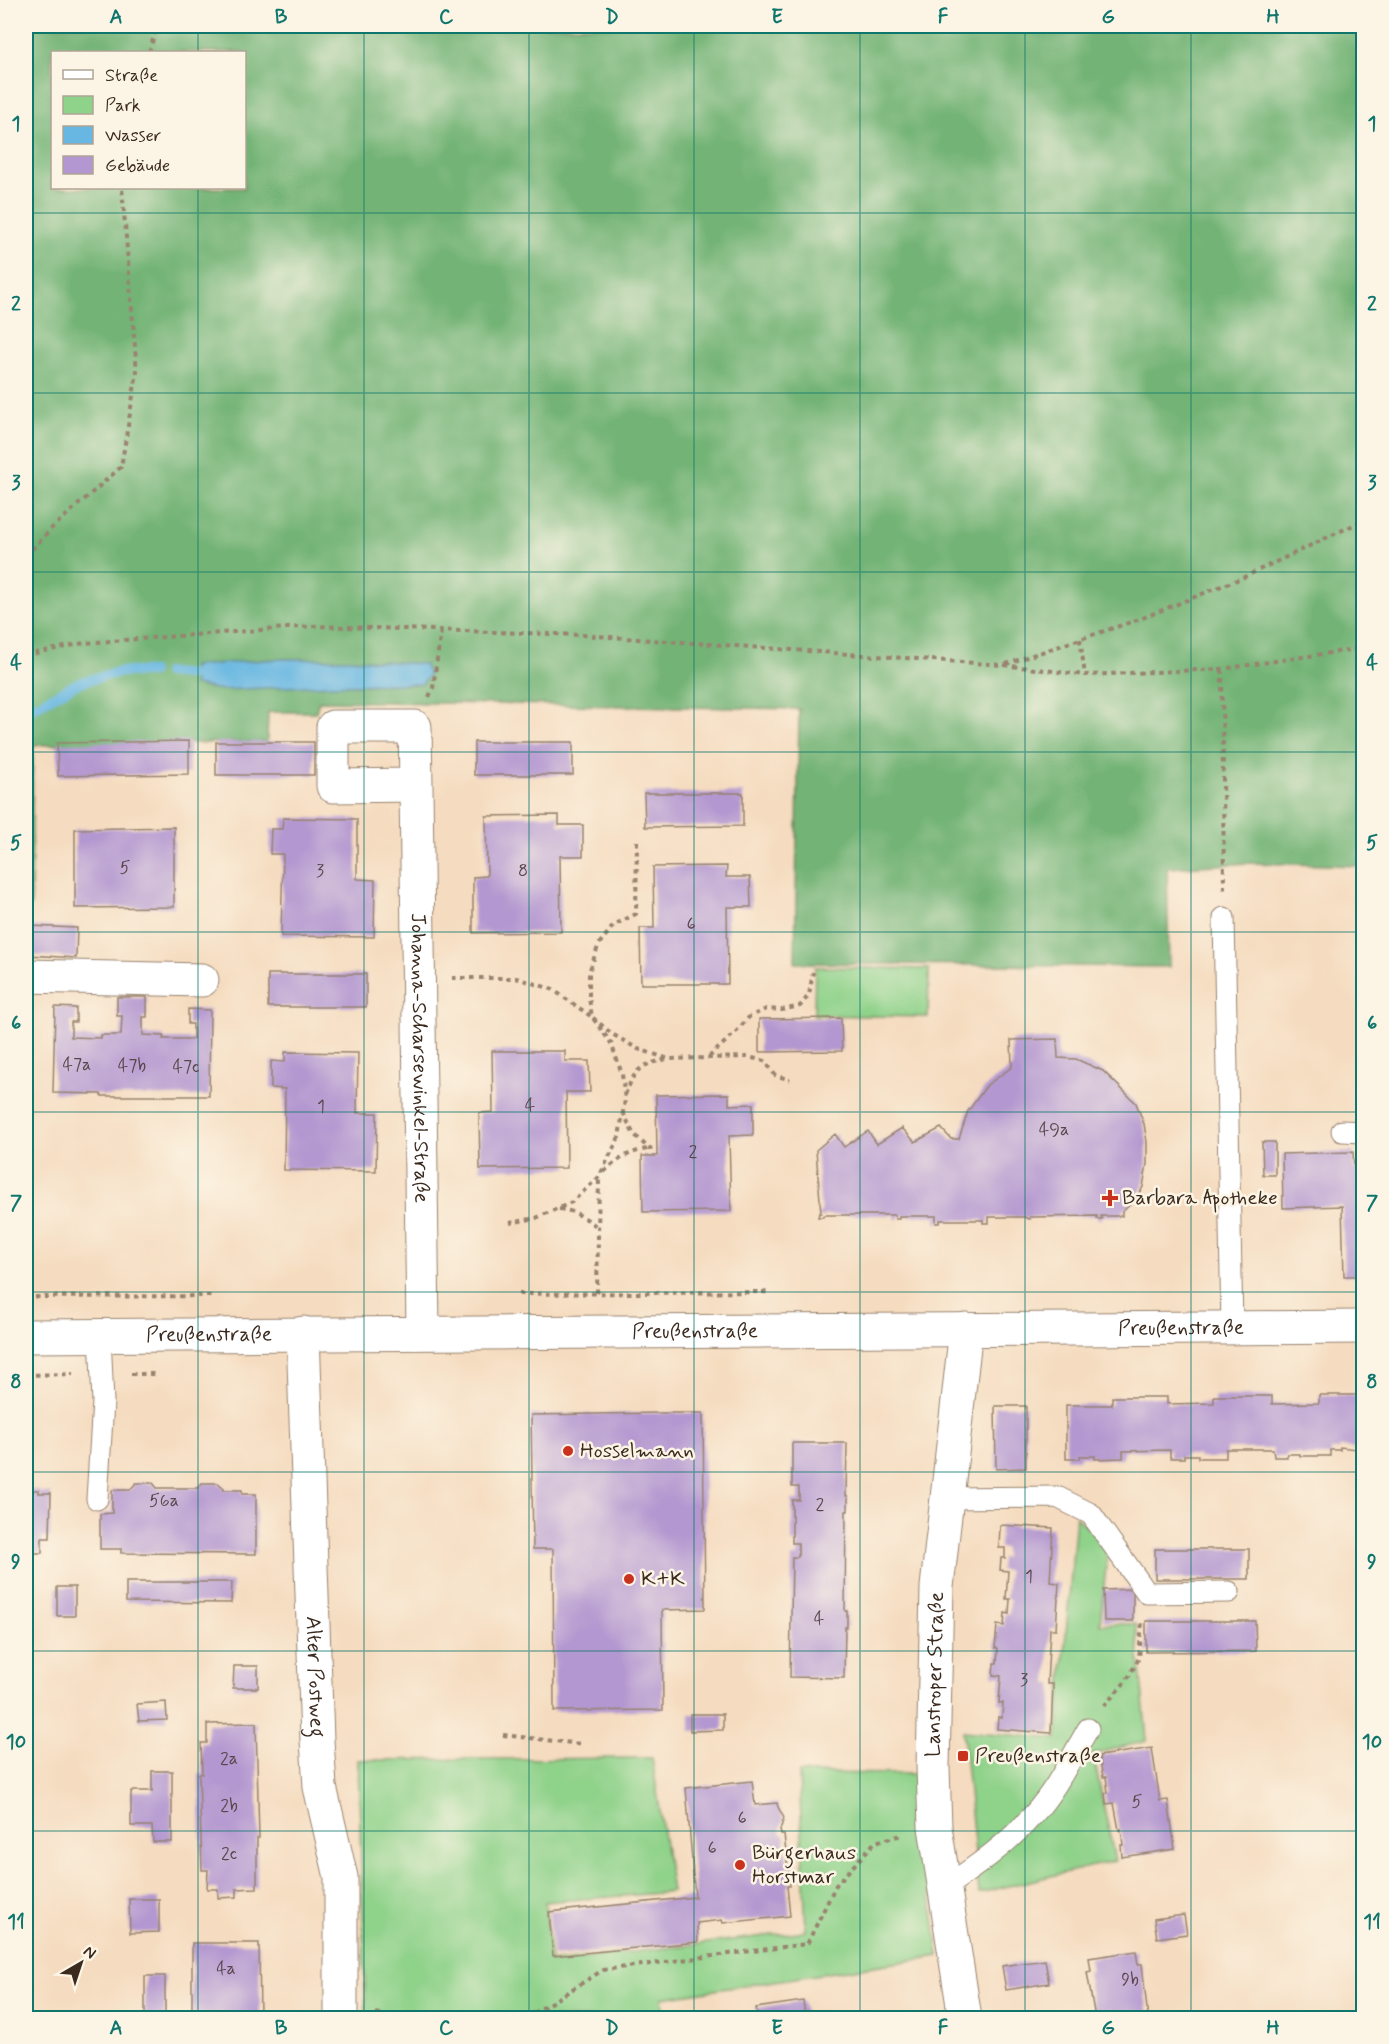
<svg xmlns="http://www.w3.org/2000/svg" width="1389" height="2044" font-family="Mynerve,sans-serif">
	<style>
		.green { fill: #8fd28a; stroke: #657e54; stroke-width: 1.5 }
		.forest { fill: #73b476; stroke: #576f4a; stroke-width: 1.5; fill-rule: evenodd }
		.water { fill: #67b7e2; stroke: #517080; stroke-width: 1.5 }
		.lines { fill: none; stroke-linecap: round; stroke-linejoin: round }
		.stream { stroke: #67b7e2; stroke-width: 10 }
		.building { fill: #b397d0 }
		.lane-casing { stroke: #98836f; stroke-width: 23 }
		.street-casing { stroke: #98836f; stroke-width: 35 }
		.secondary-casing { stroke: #98836f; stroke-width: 35 }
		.path { stroke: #98836f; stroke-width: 4; stroke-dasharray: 4.5 4.5; stroke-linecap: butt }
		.lane { stroke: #fff; stroke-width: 21 }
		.street { stroke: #fff; stroke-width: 33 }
		.secondary { stroke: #fff; stroke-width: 33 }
		.grid { fill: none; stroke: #0f766e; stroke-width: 1.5; stroke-opacity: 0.55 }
		.poi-dot { fill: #c8321e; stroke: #fcf5e5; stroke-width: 2 }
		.labels { text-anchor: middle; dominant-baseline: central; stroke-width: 5; stroke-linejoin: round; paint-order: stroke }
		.number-label { font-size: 18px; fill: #59454a }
		.street-label { font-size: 21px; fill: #3b2a1e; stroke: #fcf5e5 }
		.poi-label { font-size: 21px; fill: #3b2a1e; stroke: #fcf5e5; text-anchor: start }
		.neatline { fill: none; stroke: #0f766e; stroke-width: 2 }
		.grid-label { font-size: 20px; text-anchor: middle; font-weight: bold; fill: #0f766e }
	</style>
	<rect width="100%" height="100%" fill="#fcf5e5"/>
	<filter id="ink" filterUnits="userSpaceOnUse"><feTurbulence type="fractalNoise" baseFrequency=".0167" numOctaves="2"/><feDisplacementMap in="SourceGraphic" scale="12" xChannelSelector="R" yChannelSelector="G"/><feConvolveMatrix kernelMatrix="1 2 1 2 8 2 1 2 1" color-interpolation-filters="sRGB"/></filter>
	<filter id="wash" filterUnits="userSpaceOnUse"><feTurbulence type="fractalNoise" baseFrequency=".008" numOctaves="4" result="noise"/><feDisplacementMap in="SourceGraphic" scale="24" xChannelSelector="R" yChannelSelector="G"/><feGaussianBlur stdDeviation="1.35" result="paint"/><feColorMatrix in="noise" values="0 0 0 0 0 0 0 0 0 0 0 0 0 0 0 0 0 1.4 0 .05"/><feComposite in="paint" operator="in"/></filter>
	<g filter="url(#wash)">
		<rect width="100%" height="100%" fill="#f5dcc0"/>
		<path class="green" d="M815,967l114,2 -1,48 -114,-2z
			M1076,1516l32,32 -8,76h36l11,117 -54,13 22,107 -136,32 -16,-162 94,8z
			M652,1758l20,134 -127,10 6,60 255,-31 -7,-158 116,1 24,182 -277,42 3,20h-299l-8,-258z"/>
		<path class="forest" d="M26,26h1337v840l-114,-3 -82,5 2,99 -374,-4 4,-254 -480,-8 -3,11h-48l-1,30 -234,3 -2,161h-5zM52,52h192v136h-192z"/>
		<path class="water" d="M277,659h72l75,5 5,11 -7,9 -89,1 -112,5 -27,-5 -1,-19z"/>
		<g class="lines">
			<path class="stream" d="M167,673l26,2
				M26,711l52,-28 41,-11h33"/>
		</g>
		<g id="blocks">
			<path class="building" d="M189,741v33l-131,2 -1,-33z
				M216,742h98v33h-98z
				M474,742h99v33h-99z
				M644,793h99v33l-98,1z
				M559,815v10h24v31h-23l1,76 -88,1v-56l14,-1 -1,-60z
				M283,818l74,1v60l18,1 -1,57 -93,-1 2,-82h-13l1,-25h11z
				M174,827v80l-99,1v-79z
				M727,866l-1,11h24l1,30h-24l1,77h-87l-1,-56h14l-1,-61z
				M30,926l47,2 -1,30 -47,-3z
				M268,974h98v33h-98z
				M117,997h30v20h-4v18l21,1 -1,3h30v-15h-5v-15l22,1 -1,86h-108v-2l-48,-1 2,-86 21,1v14h-5v15l30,1v-3h20l1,-19h-5z
				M841,1018l1,33 -83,1v-33z
				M1057,1039l1,19 18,1 27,12 33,32 8,21 3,18v22l-4,23 -9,14 -12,11v4h-21l1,3h-5v-3l-67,1v2l-4,-1 -1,-1h-36v6h-6v-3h-43v3h-4v-7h-37v3h-4l-1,-4h-70l-1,2h-5l1,-4h2l-5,-63 19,-16 9,13 24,-16 9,13 25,-16 13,14 26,-14 10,11h8l9,-28 19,-26 25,-18 -1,-27z
				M492,1051h73v10h24l1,31h-24l1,76 -87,1 -1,-56 14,-1z
				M285,1052l73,1 -1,60h20l-1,58 -92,-1 1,-81 -14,-1v-27l14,1z
				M729,1094v11l24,-1v31l-24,1 2,75 -88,1 -1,-56h15l-1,-61z
				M1262,1142h13v33h-12z
				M1353,1152l1,17 10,-1v108h-20l-2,-70 -59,2 -1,-54z
				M1319,1395h45v55l-24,-3v3h-10v6h-30v-2h-13v3h-13l-1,-8h-47v9h-28v-3h-14v3h-14v-8l-47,1v7l-28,1v-3h-15v3h-14v-54h46v-8h55v7l47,-1v-7h58v8l47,-1z
				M995,1406h31v62l-30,1z
				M660,1413h43l2,196 -43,1 1,100 -109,1 -1,-162h-20l-2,-134z
				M792,1443h55l-1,53h2v15h-2l-1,100h2v16h-2l-1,51 -54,-1 2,-120h6v-14h-6v-43h7v-13h-7z
				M136,1483h17l4,5h41l4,-5h16l6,5 -1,2h19v4h14v60l-135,-1v-4h-21v-35l12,-1v-23h18z
				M26,1490h13v3h12l-1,45h-8v15h-16z
				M1000,1525l53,3 -3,54 9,1 -3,46h-6l-3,55h6l-2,49 -54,-4 1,-12 4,1 1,-15h-4l2,-27 -8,-1 1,-12h3l1,-15h-3l2,-23 7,1 1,-13 4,1 1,-15h-4l2,-28 -8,-1 1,-12h4v-10h-6z
				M1155,1549h94v30h-94z
				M126,1582h106l-1,21 -105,-1z
				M57,1587h18v29h-18z
				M1133,1589v32h-29l-1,-31z
				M1146,1621h109l1,30 -110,1z
				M234,1666h24v22h-25z
				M166,1702l1,18 -28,1 -2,-17z
				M690,1714h33v16l-33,1z
				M256,1723l3,115h-2v50l-20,1v8l-19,1v-9h-11l1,-19h-6l-3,-94v-2h3l-1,-31h6v-19z
				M1152,1748l8,53 8,-1 7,49 -53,8 -1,-12h2l-2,-16 -2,1 -5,-27 -8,1 -1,-11h3l-2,-16h-3l-4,-21z
				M152,1771h20v71h-19l-1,-16h-21v-35h21z
				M752,1781l3,24 22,-2 1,4 6,11 -4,12 1,5h3l6,51h-3l3,30 -67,7 -1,-3 -25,3 1,19 -145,14 -4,-44 146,-15 -9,-109z
				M129,1899h30v33l-29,1z
				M1184,1915l3,19 -30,4 -3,-19z
				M192,1943h67l1,75h-68z
				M1136,1951l2,13h4l6,54h-53l-8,-46 4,-1 -2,-13z
				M1045,1960l4,23 -43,7 -4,-24z
				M145,1976h20v42h-20z
				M803,2001l2,14 4,-1 1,4h-52l-2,-10z"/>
		</g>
	</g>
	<g filter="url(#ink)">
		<use href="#blocks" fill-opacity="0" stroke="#98836f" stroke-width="1.5"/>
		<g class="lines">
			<defs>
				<path id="lane" d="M1224,918l8,409
					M1342,1131l22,1
					M947,1498l110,-1 34,17 56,79 82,-1
					M97,1499l6,-97 -3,-67
					M944,1888c31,-21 64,-44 89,-73 23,-25 38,-57 55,-86"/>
				<g id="street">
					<path id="s1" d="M416,785l-1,-58h-82v59l83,-1 7,547"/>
					<path d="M26,976l176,4"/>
					<path id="s2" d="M303,1333l14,407 3,47 21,90v141"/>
					<path id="s3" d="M965,2018l-30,-191 -2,-60 4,-180 29,-258"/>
				</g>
				<g id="secondary">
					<path id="s4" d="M26,1336l1338,-9"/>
				</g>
			</defs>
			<use href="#lane" class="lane-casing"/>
			<use href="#street" class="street-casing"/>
			<use href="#secondary" class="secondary-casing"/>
			<path class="path" d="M149,52l8,-26
				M26,556l26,-28 69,-61 16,-95 -15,-184
				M1080,639l5,36
				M26,655l58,-12 231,-17 267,9 421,30 82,10 137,-6 134,-20 8,-3
				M1006,664l134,-45 104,-42 120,-57
				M1222,669l2,221
				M429,697l4,-9 8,-57
				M637,841l-1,73 -22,11 -15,19 -10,28v26l3,19 20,17 26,15 31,10 79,-2 17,4 10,14 15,5
				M452,978h64l36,11 40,28 19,26 11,31 3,26 -6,37 -20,40 -27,25 -36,16 -26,5
				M709,1057l27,-25 13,-15 17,-8 16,1 18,-4 9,-11 4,-23
				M625,1095c11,-27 14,-30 43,-36
				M623,1112l10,21 16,16 8,-1
				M604,1172c14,-13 26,-21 45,-23
				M559,1209c16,2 26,8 38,18
				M597,1293l2,-116
				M519,1294l245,-2 6,1
				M26,1297l186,-1
				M131,1374h26
				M26,1375l47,-1
				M1104,1706l23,-26 12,-22 3,-37
				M503,1735l78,9
				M376,2013l15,5
				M526,2018l77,-48 204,-26 29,-59 39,-43 27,-7"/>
			<use href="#lane" class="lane"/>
			<use href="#street" class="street"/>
			<use href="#secondary" class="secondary"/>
		</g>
	</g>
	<path class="grid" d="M198,26v26M364,26v1992M529,26v1992M694,26v1992M860,26v1992M1025,26v1992M1191,26v1992M198,188v1830M26,213h1338M26,393h1338M26,572h1338M26,752h1338M26,932h1338M26,1112h1338M26,1292h1338M26,1472h1338M26,1651h1338M26,1831h1338"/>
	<g class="poi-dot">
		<path d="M1107 1189h6v6h6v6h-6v6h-6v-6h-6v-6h6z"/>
		<circle cx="568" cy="1451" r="6"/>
		<circle cx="629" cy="1579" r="6"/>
		<rect x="957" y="1750" width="12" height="12" rx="3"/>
		<circle cx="740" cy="1865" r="6"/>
	</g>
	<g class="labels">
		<g class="number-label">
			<text x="125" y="868">5</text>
			<text x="320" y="871">3</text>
			<text x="523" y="871">8</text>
			<text x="691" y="924">6</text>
			<text x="77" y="1065">47a</text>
			<text x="132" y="1066">47b</text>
			<text x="186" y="1067">47c</text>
			<text x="530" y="1106">4</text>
			<text x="321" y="1107">1</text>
			<text x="1054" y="1130">49a</text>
			<text x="693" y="1152">2</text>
			<text x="164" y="1501">56a</text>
			<text x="820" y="1505">2</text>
			<text x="1029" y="1577">1</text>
			<text x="819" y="1619">4</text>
			<text x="1024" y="1680">3</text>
			<text x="229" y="1759">2a</text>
			<text x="1137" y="1802">5</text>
			<text x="229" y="1806">2b</text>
			<text x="742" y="1818">6</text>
			<text x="712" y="1848">6</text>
			<text x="229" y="1854">2c</text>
			<text x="226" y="1969">4a</text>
			<text x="1130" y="1980">9b</text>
		</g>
		<g class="street-label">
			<text stroke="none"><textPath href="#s1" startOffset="555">Johanna-Scharsewinkel-Straße</textPath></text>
			<text stroke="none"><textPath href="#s4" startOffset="1155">Preußenstraße</textPath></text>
			<text stroke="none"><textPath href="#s4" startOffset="669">Preußenstraße</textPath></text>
			<text stroke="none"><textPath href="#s4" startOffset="183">Preußenstraße</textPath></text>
			<text stroke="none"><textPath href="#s3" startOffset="346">Lanstroper Straße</textPath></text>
			<text stroke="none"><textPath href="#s2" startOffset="344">Alter Postweg</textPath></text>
		</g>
		<g class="poi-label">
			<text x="1122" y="1198">Barbara Apotheke</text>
			<text x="580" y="1451">Hosselmann</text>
			<text x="641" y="1579">K+K</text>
			<text x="975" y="1756">Preußenstraße</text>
			<text x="752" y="1853">Bürgerhaus<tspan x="752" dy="24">Horstmar</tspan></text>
		</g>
	</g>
	<rect width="1389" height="2044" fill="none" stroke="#fcf5e5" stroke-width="66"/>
	<rect x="51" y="51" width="195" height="138" fill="#fcf5e5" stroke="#afa495" stroke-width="1.5"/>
	<rect x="63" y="70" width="30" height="9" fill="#ffffff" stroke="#afa495" stroke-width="1.5"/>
	<text x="105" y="81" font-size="18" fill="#3b2a1e">Straße</text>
	<rect x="63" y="96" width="30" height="18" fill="#8fd28a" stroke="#afa495" stroke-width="1.5"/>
	<text x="105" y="111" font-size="18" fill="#3b2a1e">Park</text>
	<rect x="63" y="126" width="30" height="18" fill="#67b7e2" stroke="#afa495" stroke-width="1.5"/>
	<text x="105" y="141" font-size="18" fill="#3b2a1e">Wasser</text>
	<rect x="63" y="156" width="30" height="18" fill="#b397d0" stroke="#afa495" stroke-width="1.5"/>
	<text x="105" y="171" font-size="18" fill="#3b2a1e">Gebäude</text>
	<g transform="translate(81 1963) rotate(39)" stroke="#fcf5e5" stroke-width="4.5" paint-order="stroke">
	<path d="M0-4.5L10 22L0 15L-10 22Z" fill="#3b2a1e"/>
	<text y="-9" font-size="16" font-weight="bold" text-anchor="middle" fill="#3b2a1e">N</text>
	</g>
	<rect x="33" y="33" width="1323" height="1978" class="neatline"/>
	<g class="grid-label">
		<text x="116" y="23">A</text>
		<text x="281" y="23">B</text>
		<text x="446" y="23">C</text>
		<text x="612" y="23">D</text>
		<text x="777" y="23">E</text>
		<text x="943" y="23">F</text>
		<text x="1108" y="23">G</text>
		<text x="1273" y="23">H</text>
		<text x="16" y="130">1</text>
		<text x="1372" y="130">1</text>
		<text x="16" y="310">2</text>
		<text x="1372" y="310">2</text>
		<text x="16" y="489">3</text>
		<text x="1372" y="489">3</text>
		<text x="16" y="669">4</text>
		<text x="1372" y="669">4</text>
		<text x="16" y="849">5</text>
		<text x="1372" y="849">5</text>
		<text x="16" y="1029">6</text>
		<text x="1372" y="1029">6</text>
		<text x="16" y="1209">7</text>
		<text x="1372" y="1209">7</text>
		<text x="16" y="1388">8</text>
		<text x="1372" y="1388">8</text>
		<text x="16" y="1568">9</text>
		<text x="1372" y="1568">9</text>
		<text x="16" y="1748">10</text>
		<text x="1372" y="1748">10</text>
		<text x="16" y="1928">11</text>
		<text x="1372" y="1928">11</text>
		<text x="116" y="2034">A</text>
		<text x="281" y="2034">B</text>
		<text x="446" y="2034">C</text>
		<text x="612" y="2034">D</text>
		<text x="777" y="2034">E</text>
		<text x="943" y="2034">F</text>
		<text x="1108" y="2034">G</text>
		<text x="1273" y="2034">H</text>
	</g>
</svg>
